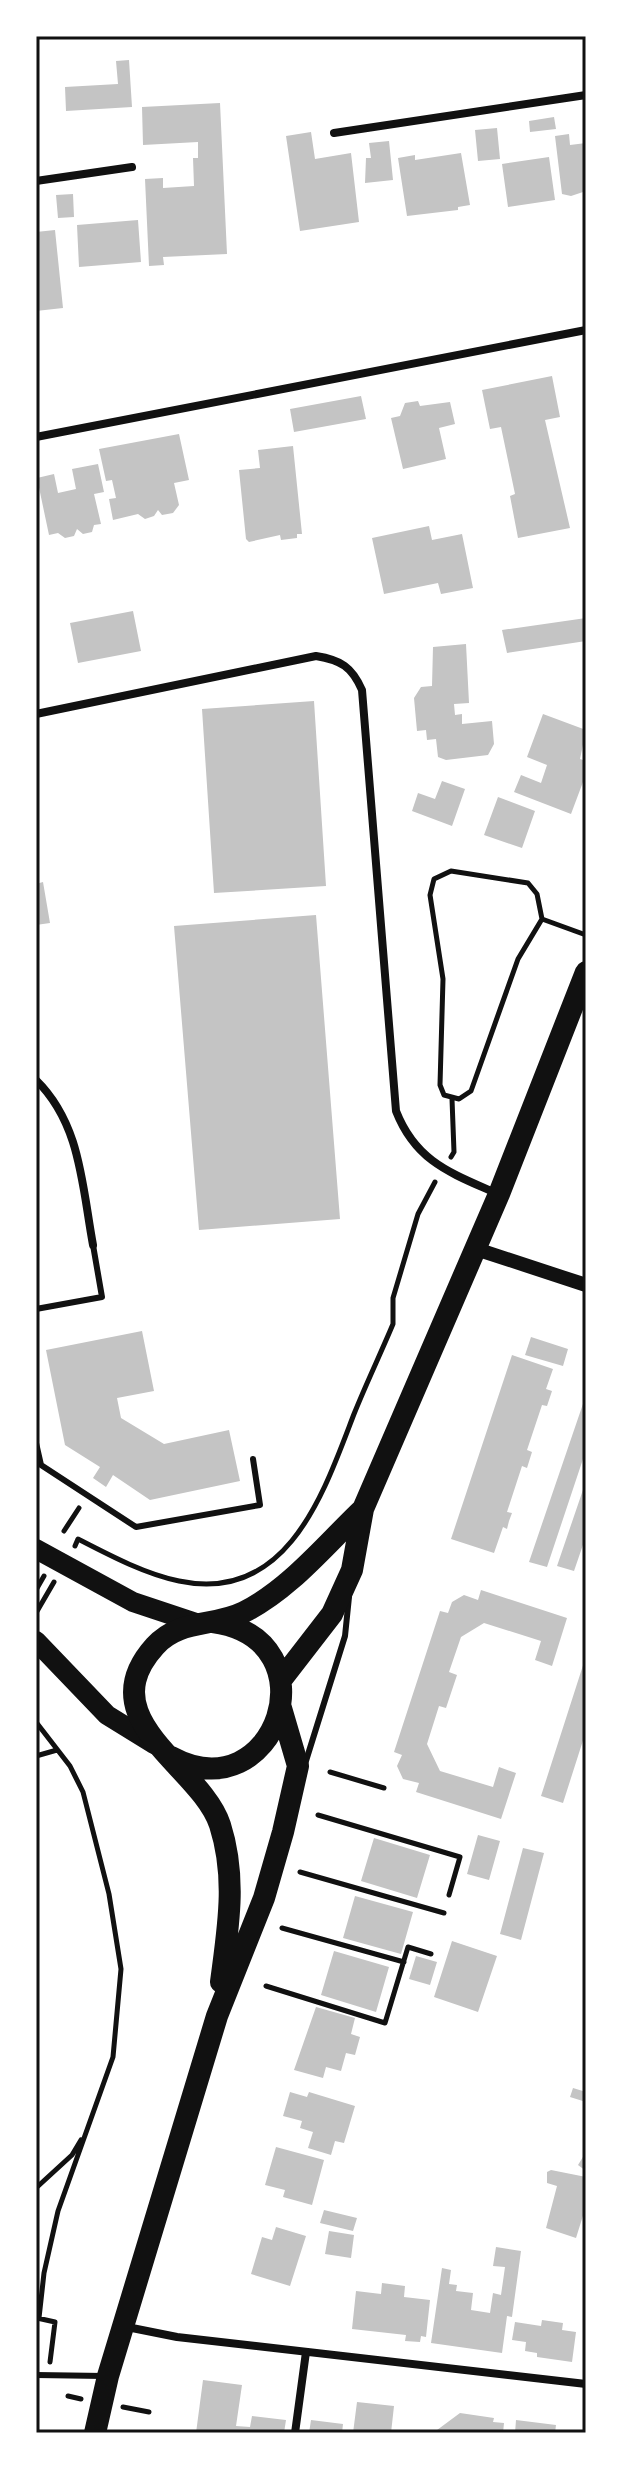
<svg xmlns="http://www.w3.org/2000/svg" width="622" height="2469" font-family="Barlow,sans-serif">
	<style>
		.building { fill: #c4c4c4 }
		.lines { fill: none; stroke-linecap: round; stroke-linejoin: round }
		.path { stroke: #111; stroke-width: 5 }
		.service { stroke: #111; stroke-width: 6 }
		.minor { stroke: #111; stroke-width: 8 }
		.tertiary { stroke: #111; stroke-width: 14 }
		.primary { stroke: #111; stroke-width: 20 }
		.trunk { stroke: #111; stroke-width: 22 }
		.neatline { fill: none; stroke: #111; stroke-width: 3 }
	</style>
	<rect width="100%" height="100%" fill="#fff"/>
	<path class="building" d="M129,60l3,47 -66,4 -1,-24 53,-3 -2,-23z
		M220,103l7,151 -64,3 1,8 -15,1 -4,-87 18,-1v10l31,-2 -1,-28h5v-16l-55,3 -1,-38z
		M554,117l2,12 -26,3 -1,-11z
		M497,128l3,31 -22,2 -3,-31z
		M311,132l4,27 36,-6 8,69 -59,9 -14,-95z
		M569,134l1,11 16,-2v48l-15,5 -9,-2 -7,-58z
		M389,141l4,39 -28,3 1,-25h5l-2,-15z
		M461,153l9,52 -12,2v3l-51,6 -9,-58 17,-3v5z
		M549,157l6,43 -47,7 -6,-43z
		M73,194l1,23 -16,1 -2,-23z
		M138,220l3,42 -62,5 -2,-42z
		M55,230l8,78 -27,3v-79z
		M552,376l8,41 -15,3 25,108 -52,10 -8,-42 5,-2 -14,-67 -11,2 -8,-39z
		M361,396l5,23 -72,13 -4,-23z
		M418,401l2,5 30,-4 5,22 -16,4 7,31 -43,10 -12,-51 9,-2 5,-13z
		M179,434l10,46 -15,3 5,22 -6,8 -11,2 -4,-5 -4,6 -9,3 -7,-5 -25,6 -4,-21 7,-1 -4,-18 -6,1 -7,-32z
		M293,446l9,88h-5v4l-16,2 -1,-5 -31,7 -3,-3 -7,-69 21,-2 -2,-18z
		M98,464l6,28 -10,2 7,30 -7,1 -2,7 -9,2 -6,-5 -3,7 -9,2 -7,-5 -9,2 -12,-57 17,-4 4,19 18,-4 -4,-20z
		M429,526l3,14 30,-6 11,54 -32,6 -3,-11 -54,11 -12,-56z
		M133,611l8,40 -63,12 -8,-40z
		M586,618v23l-79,12 -5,-23z
		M466,644l3,59 -15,1 1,11 7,-1v10l30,-3 2,23 -6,11 -42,5 -8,-3 -2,-18 -9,1 -1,-10 -9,1 -3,-33 7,-11 11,-1 1,-39z
		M314,701l12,185 -112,7 -12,-184z
		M543,714l43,16 -6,29 6,2v13l-15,40 -57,-22 7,-17 20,8 6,-18 -20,-8z
		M442,781l23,8 -13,37 -40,-15 6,-18 17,6z
		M498,797l37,14 -13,37 -38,-13z
		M43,882l7,41 -14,2v-41z
		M316,915l24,304 -141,11 -25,-304z
		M142,1331l12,60 -37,7 4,20 43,26 65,-14 11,51 -90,19 -37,-25 -7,12 -13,-9 7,-11 -35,-22 -19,-95z
		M531,1337l37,12 -5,17 -38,-11z
		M512,1355l41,14 -7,20 6,2 -5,15 -5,-1 -15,45 5,2 -5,16 -5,-2 -15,46 5,1 -3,8 -2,8 -4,-2 -9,26 -43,-14z
		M586,1395v55l-39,117 -18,-5z
		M586,1481v55l-12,35 -17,-5z
		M481,1590l86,28 -15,48 -17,-6 6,-19 -57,-18 -23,14 -12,35 8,3 -11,33 -7,-2 -12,38 13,27 53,16 6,-20 17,6 -15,46 -85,-27 3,-9 -16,-4 -6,-13 5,-11 -8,-3 46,-141 8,2 4,-11 12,-7 14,5z
		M586,1656v75l-23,72 -22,-7z
		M478,1835l22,6 -11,39 -22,-6z
		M374,1838l56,17 -13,43 -56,-17z
		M523,1848l21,5 -23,87 -21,-6z
		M355,1896l58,16 -12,42 -58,-16z
		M452,1941l45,15 -19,56 -44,-15z
		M334,1951l55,16 -13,45 -55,-17z
		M416,1956l21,6 -7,23 -21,-6z
		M316,2007l39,11 -4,16 9,3 -5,18 -9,-2 -5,18 -15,-4 -3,11 -29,-8z
		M573,2088l13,4v10l-16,-5z
		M290,2092l17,5 2,-5 46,14 -11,37 -9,-2 -4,14 -23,-7 5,-16 -13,-4 2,-7 -19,-5z
		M276,2147l48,13 -12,45 -29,-8 2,-7 -20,-5z
		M586,2152v19l-8,-6z
		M551,2170l35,7v29l-10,32 -30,-10 11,-42 -10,-3v-11z
		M324,2210l33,8 -4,13 -33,-8z
		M276,2227l30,9 -16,50 -39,-12 11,-37 10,3z
		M329,2231l25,4 -3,23 -26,-4z
		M496,2247l25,4 -9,66 -5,-1 -5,37 -71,-10 11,-75 9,2 -2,14 8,1 -1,6 17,2 -2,17 19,3 3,-20 8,2 4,-28 -12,-1z
		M382,2283l23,3 -1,11 26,3 -4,37 -5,-1 -1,6 -15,-1 1,-6 -54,-6 4,-38 25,3z
		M542,2320l21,3 -1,7 14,2 -4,30 -35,-5v-4l-12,-2 1,-9 -14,-2 3,-18 26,4z
		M203,2380l39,5 -6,41 14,1 2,-11 34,4 -2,13h-88z
		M357,2402l37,4 -3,27h-38z
		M460,2413l34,5 -1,4 11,1 -1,10h-70z
		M311,2420l32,4 -1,9h-33z
		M516,2420l40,5 -1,8h-40z"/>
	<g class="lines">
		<path class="path" d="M451,871l77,12 9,11 5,25 -24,40 -47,132 -12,8 -15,-4 -4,-10 3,-106 -13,-84 4,-16z
			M542,919l44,16
			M451,1157l3,-5 -2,-53
			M64,1531l15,-23
			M75,1546l3,-7c31,16 67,35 101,42 109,23 145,-89 175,-167 12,-30 26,-59 39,-90v-26l25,-84 17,-32
			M36,1590l8,-14
			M36,1613l18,-31
			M36,1722l34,44 13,26 26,102 12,75 -8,88 -55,154 -14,62 -5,45
			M36,1756l21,-6
			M330,1772l54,16
			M318,1815l142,42 -11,38
			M300,1872l144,41
			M282,1928l122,34
			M266,1986l119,37 23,-76 23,7
			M36,2188l36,-33 9,-15
			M37,2318l18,4 -5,40
			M68,2396l13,3
			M123,2407l26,5"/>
		<path class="service" d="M36,1309l66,-12 -9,-52
			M36,1443l5,22 95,62 124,-22 -7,-46
			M305,1764l40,-128 4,-39
			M36,2375l68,1"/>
		<path class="minor" d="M334,133l252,-38
			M36,181l96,-14
			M36,437l550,-107
			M36,714l280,-58c25,4 36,11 46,34l34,421c20,51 55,62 102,83
			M36,1080c45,44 46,106 57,165
			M127,2327l50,10 409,47
			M295,2433l11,-81"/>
		<path class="tertiary" d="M473,1248l113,37"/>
		<path class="primary" d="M36,1549l97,53 63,21
			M36,1641l71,74 47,29"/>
		<path class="trunk" d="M281,1680l51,-66 20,-44 11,-61 136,-315 87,-222
			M171,1757c105,57 164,-118 42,-135
			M221,1982c7,-54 16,-104 -1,-157 -19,-59 -132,-105 -65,-179 24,-27 59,-19 89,-34 46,-23 82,-68 119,-103
			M95,2433l13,-57 109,-360 47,-118 19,-66 15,-66 -17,-58"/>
	</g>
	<rect width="622" height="2469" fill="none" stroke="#ffffff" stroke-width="76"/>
	<rect x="38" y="38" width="546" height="2393" class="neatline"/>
</svg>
